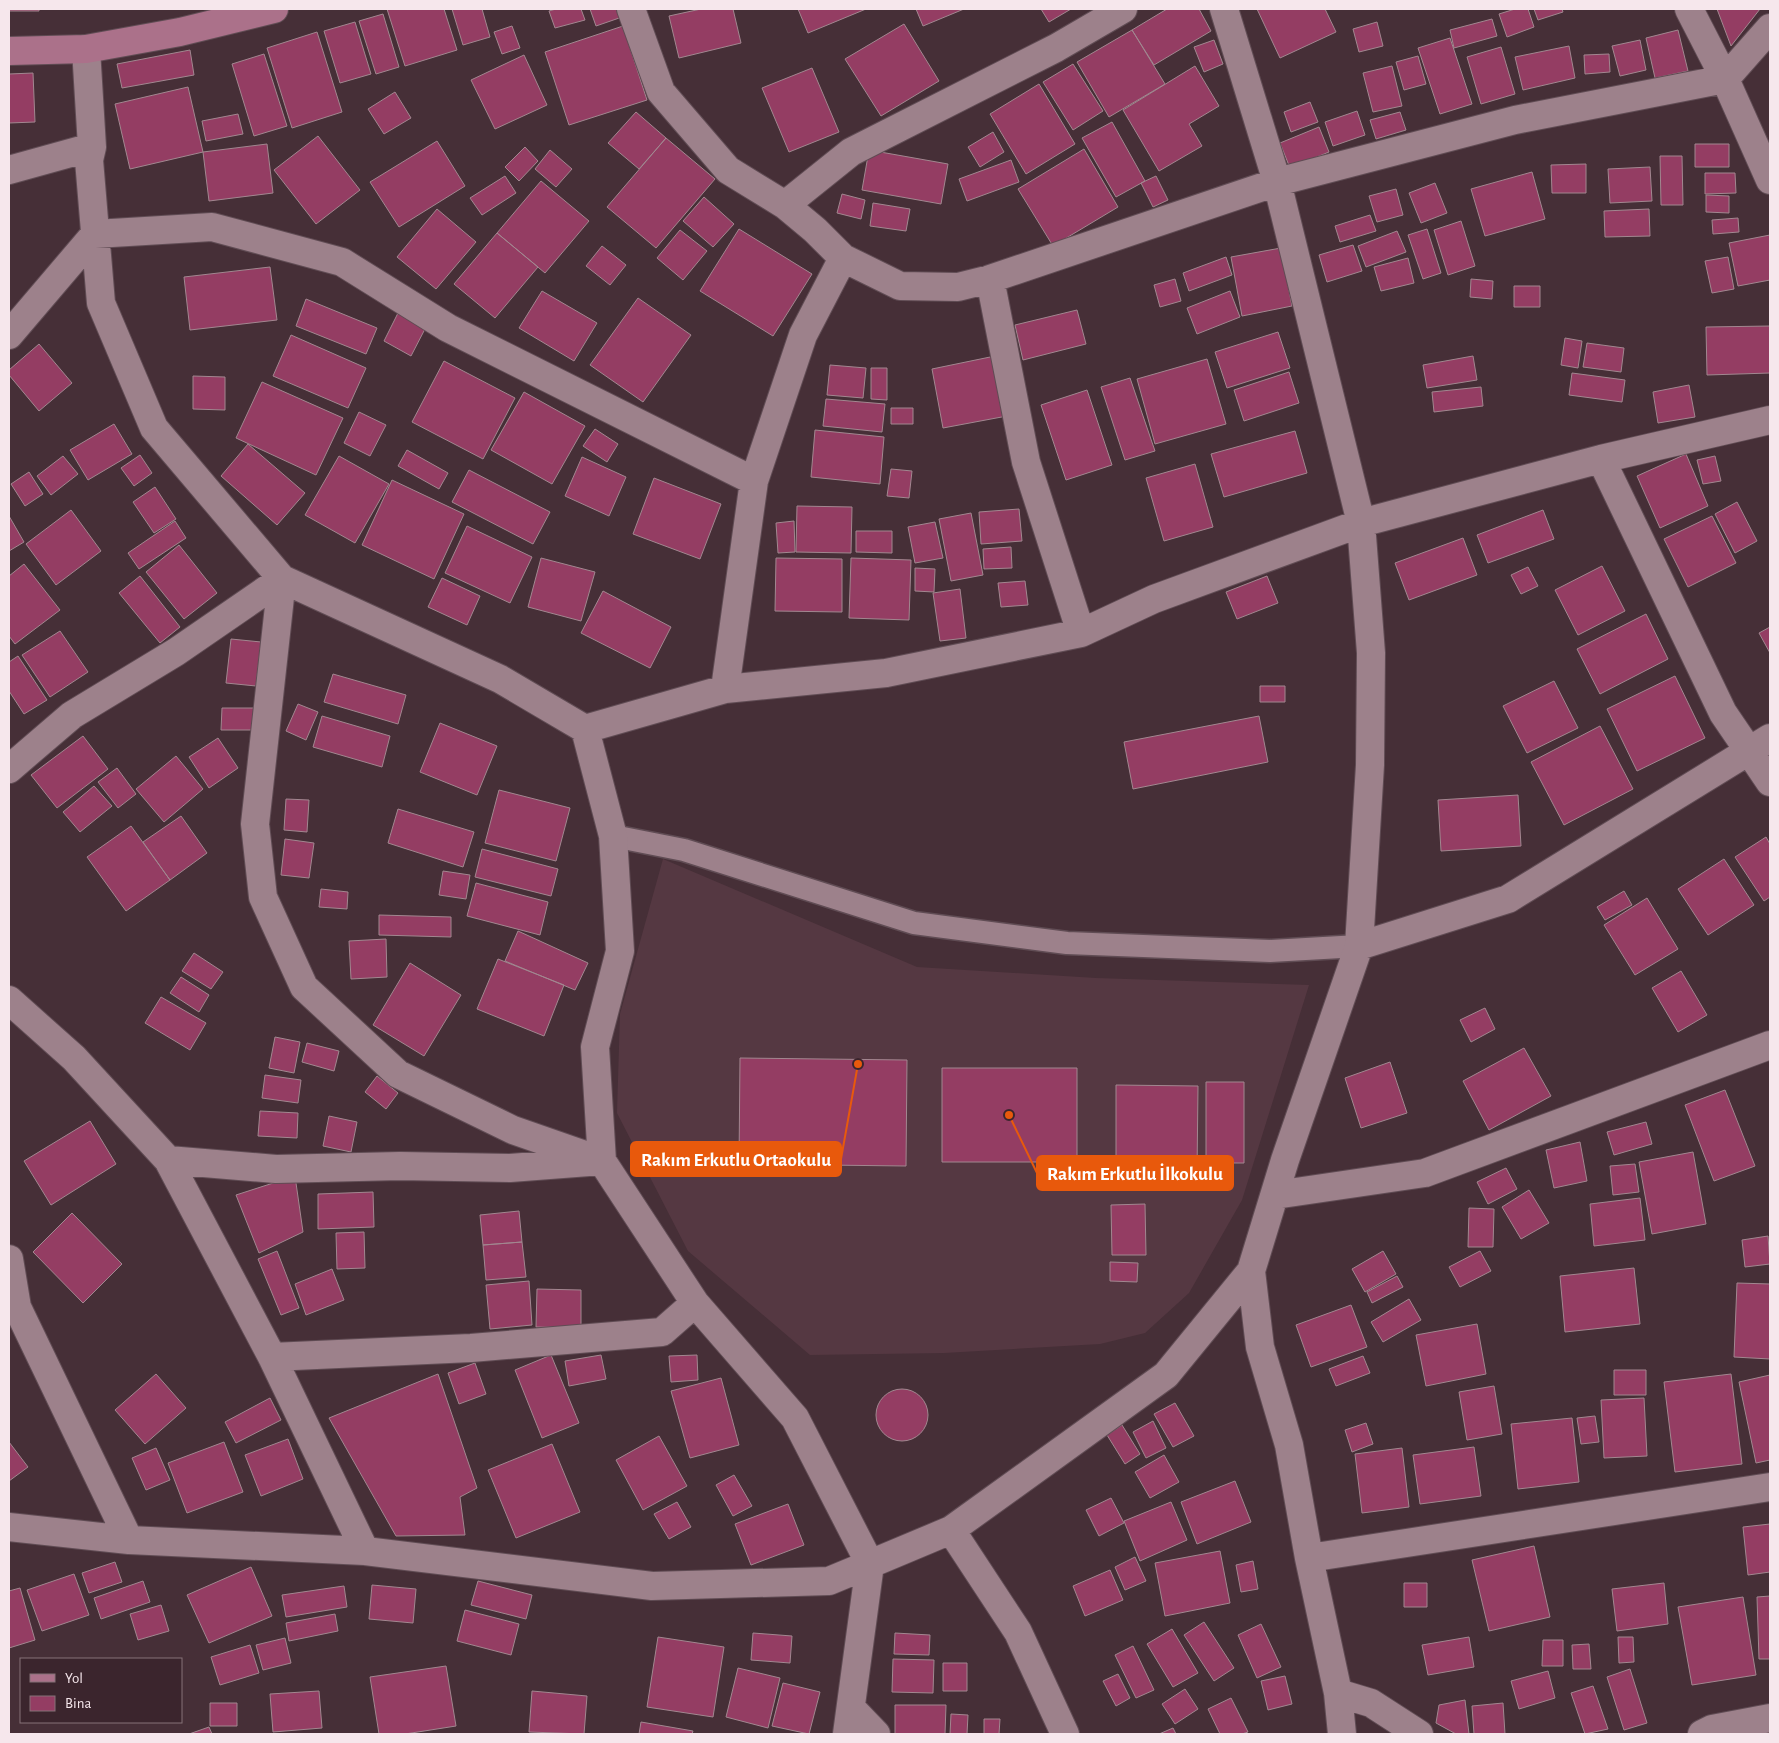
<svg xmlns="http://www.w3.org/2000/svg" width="1779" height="1743" font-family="'Alegreya Sans',sans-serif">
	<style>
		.built { fill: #553842 }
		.building { fill: #943d63; stroke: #a28790 }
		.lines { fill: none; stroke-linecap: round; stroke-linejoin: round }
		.lane-casing { stroke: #604c54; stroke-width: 25 }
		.street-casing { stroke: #604c54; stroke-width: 30 }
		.secondary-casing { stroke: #604c54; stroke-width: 30 }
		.lane { stroke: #9d818b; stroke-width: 22 }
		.street { stroke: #9d818b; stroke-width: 28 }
		.secondary { stroke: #ab718a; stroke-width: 28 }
		.leader { fill: none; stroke: #e8590c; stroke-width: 2 }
		.callout-dot { fill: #e8590c; stroke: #3b252d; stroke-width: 2 }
		.callout { fill: #e8590c; stroke: #e8590c; stroke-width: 2 }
		.callout-label { font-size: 19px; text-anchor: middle; font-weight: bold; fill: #fff }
	</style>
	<rect width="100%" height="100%" fill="#462f37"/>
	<path class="built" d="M663,859l254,108 179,11 213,7 -67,215 -53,93 -44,40 -45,11 -156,9 -134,2 -122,-104 -71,-138 3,-99z"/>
	<path class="building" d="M9,9h30v2h-30z
		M387,9h57l13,41 -52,16z
		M452,9h30l8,28 -27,8z
		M556,9h25l4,11 -30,8 -6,-17z
		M590,9h32l3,7 -29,10z
		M701,9h32l8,34 -62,15 -10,-42z
		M798,9h68l-58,24z
		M916,9h48l-41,17z
		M1041,9h30l-22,13z
		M1167,9h32l12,22 -57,34 -22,-35z
		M1257,9h68l11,23 -56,26z
		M1515,9h13l6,18 -27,10 -8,-23z
		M1534,9h28l1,3 -25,8z
		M1717,9h43l-29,37z
		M383,14l16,53 -23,7 -17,-53z
		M1492,19l5,17 -43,12 -4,-18z
		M355,22l16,52 -31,9 -16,-52z
		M1377,22l6,24 -24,6 -6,-23z
		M904,24l35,57 -58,35 -36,-57z
		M512,26l8,22 -18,6 -8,-22z
		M623,26l24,74 -78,25 -24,-73z
		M1132,30l33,54 -56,33 -32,-55z
		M1678,30l10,41 -33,7 -9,-40z
		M317,32l25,80 -50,16 -25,-80z
		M1450,38l22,66 -32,10 -22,-66z
		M1214,40l9,24 -19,8 -10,-25z
		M1640,40l6,30 -26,6 -8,-30z
		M1569,46l6,32 -52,12 -8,-33z
		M1501,47l14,47 -34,10 -14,-47z
		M190,50l4,25 -72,13 -5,-24z
		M264,54l23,72 -33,10 -22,-72z
		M1609,54l1,18 -25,2 -1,-19z
		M524,55l23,50 -52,24 -24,-49z
		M1418,56l8,28 -22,6 -8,-28z
		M1073,64l30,47 -30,19 -30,-48z
		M1195,66l24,40 -30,18 13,22 -43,25 -36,-61z
		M1392,66l10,40 -29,6 -10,-39z
		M812,68l27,64 -50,20 -27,-64z
		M33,73l2,49 -26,1v-49z
		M1039,84l36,60 -49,30 -36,-60z
		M188,87l15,65 -73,17 -15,-65z
		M395,92l16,26 -27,16 -16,-25z
		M1310,102l8,20 -27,10 -7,-20z
		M1357,111l8,24 -32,11 -8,-24z
		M636,112l30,26 -27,31 -31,-26z
		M1400,112l6,18 -30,9 -6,-19z
		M238,114l5,20 -37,7 -4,-20z
		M1112,122l33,59 -29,16 -34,-59z
		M1319,127l10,25 -39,16 -10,-25z
		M993,132l11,20 -24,15 -12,-20z
		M318,136l42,54 -44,34 -42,-54z
		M666,138l49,41 -59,69 -49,-41z
		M437,141l28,45 -66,41 -29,-45z
		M267,144l6,49 -64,8 -6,-49z
		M1695,144h34v23h-34z
		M525,147l13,14 -19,20 -14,-14z
		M1084,149l34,58 -65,39 -35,-57z
		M550,150l22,19 -16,18 -21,-18z
		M869,150l79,14 -7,40 -79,-14z
		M1660,156h22l1,49h-22z
		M1011,160l8,22 -52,19 -8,-22z
		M1586,164v29h-34l-1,-28z
		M1650,167l2,34 -42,2 -2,-34z
		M1532,172l13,47 -60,17 -14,-47z
		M1705,173h30l1,20 -31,1z
		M505,176l11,17 -34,22 -12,-17z
		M1156,176l12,24 -15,7 -12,-24z
		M541,181l48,40 -44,52 -48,-40z
		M1435,183l12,30 -26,10 -12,-30z
		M1396,189l7,26 -26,7 -8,-26z
		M842,194l23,6 -4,19 -24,-6z
		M1706,195l23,1v17l-23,-1z
		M704,197l30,27 -21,23 -30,-26z
		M873,203l37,6 -4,22 -36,-5z
		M437,209l39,33 -40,47 -39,-32z
		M1649,209l1,27 -45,1 -1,-26z
		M1370,215l6,16 -36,11 -5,-16z
		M1738,218l1,14 -26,2 -1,-14z
		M1461,221l14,45 -27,9 -14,-45z
		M739,229l73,45 -39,62 -73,-45z
		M1427,229l14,44 -18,6 -15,-44z
		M680,230l27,21 -24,29 -26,-22z
		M1397,231l9,21 -40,15 -8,-21z
		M497,233l41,34 -43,51 -41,-34z
		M1770,235v45l-32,6 -9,-43z
		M1353,245l9,26 -35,11 -8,-27z
		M602,246l24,19 -16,20 -24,-19z
		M1281,248l11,58 -50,10 -11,-59z
		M1226,257l6,18 -43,16 -6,-18z
		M1728,257l6,32 -22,4 -7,-32z
		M1408,258l6,25 -33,8 -7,-24z
		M270,267l7,53 -87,10 -6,-53z
		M1175,279l6,22 -21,6 -6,-22z
		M1471,279l22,2 -1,18 -22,-2z
		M1514,286h26v21h-26z
		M542,291l55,32 -23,38 -55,-33z
		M1230,291l10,26 -43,17 -10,-26z
		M638,298l53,37 -48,67 -53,-37z
		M306,299l71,29 -11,26 -70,-28z
		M1077,310l9,34 -63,16 -8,-35z
		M398,313l28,14 -15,29 -27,-15z
		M1770,326v47l-63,2 -1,-48z
		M1278,332l12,36 -63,20 -12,-36z
		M291,335l75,33 -18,40 -75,-32z
		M1565,338l17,3 -4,27 -17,-3z
		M1587,343l37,5 -3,24 -38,-5z
		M39,344l33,39 -33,28 -30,-36v-5z
		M995,356l12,60 -64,12 -11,-59z
		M1473,356l4,24 -50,8 -4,-23z
		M1207,359l19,65 -71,20 -18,-65z
		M444,361l71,37 -32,61 -71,-37z
		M830,365l36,3 -3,30 -36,-3z
		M871,368h16v32l-16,-1z
		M1289,372l10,31 -55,18 -10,-31z
		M1572,373l53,7 -3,22 -53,-7z
		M193,376l32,1v33l-32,-1z
		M1130,378l25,73 -30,9 -24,-73z
		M262,382l81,36 -27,57 -80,-37z
		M1689,385l6,32 -37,6 -5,-31z
		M1481,387l2,19 -49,6 -2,-20z
		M1087,390l25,75 -46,15 -25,-75z
		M524,392l61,34 -33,58 -61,-34z
		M826,399l59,5 -3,28 -59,-6z
		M891,408h22v16h-22z
		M359,412l27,13 -16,31 -26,-13z
		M114,424l18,30 -44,26 -18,-30z
		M595,429l23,15 -11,18 -24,-16z
		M815,430l69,7 -4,47 -69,-7z
		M1295,431l12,42 -83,24 -13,-43z
		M248,444l57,49 -28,32 -56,-49z
		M407,450l41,23 -9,16 -41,-23z
		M1686,454l22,52 -48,22 -23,-52z
		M140,455l12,18 -18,13 -13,-18z
		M63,456l15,18 -27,21 -14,-19z
		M339,456l50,28 -34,59 -50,-28z
		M1715,456l6,25 -18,3 -6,-24z
		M582,457l44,20 -17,39 -44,-20z
		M1195,464l18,63 -49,14 -18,-63z
		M891,469l21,2 -3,27 -22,-2z
		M469,470l81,42 -17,32 -81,-42z
		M29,472l14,22 -18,12 -14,-22z
		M654,478l67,26 -21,55 -67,-25z
		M392,480l72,34 -30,65 -72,-34z
		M155,487l21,32 -22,14 -21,-31z
		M1737,502l20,39 -22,12 -20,-39z
		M797,506l55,1 -1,46 -55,-1z
		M1019,509l3,32 -41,3 -2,-32z
		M71,510l30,41 -45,34 -30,-41z
		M1543,510l11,29 -66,24 -11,-28z
		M971,513l12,62 -32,6 -12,-62z
		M9,516l15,26 -15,9z
		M1712,516l24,47 -48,24 -24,-48z
		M175,521l11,17 -47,31 -11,-16z
		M794,521l1,31 -17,1 -2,-30z
		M935,522l8,36 -28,5 -7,-36z
		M467,526l65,31 -22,46 -65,-30z
		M856,531h36v22l-36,-1z
		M1463,538l14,37 -68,25 -14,-37z
		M179,545l38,48 -33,26 -38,-47z
		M1011,547l1,21 -28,1 -1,-20z
		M541,558l54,14 -14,49 -53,-14z
		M776,558l66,1v53l-67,-1z
		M851,558l60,2 -2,60 -60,-2z
		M24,564l36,46 -45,34 -6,-8v-60z
		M1602,566l23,45 -47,24 -23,-45z
		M1528,567l10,19 -17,8 -10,-19z
		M915,568l20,1 -1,23 -19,-1z
		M140,576l40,51 -20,16 -41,-50z
		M1267,576l11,27 -41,16 -11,-27z
		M442,578l38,18 -13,29 -39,-18z
		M1025,581l3,24 -27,2 -3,-24z
		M960,589l6,49 -26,3 -7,-48z
		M603,591l68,36 -21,41 -69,-35z
		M1646,614l22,45 -68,35 -23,-45z
		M1770,627v26l-11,-20z
		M60,631l28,41 -38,25 -28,-42z
		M231,639l30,3 -5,44 -30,-3z
		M18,656l29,44 -23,14 -15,-23v-29z
		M333,674l73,21 -8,29 -74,-22z
		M1675,676l30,62 -68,33 -30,-62z
		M1554,681l24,47 -51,25 -24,-47z
		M1260,686h25v16h-25z
		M298,704l20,8 -12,28 -20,-9z
		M222,708h32l-1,22h-32z
		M322,716l68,20 -8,31 -69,-20z
		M1259,716l9,46 -135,27 -9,-47z
		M440,723l57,23 -20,49 -57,-23z
		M1600,726l33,63 -69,36 -33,-63z
		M83,736l25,33 -51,39 -26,-33z
		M218,738l20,30 -29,20 -20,-31z
		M176,756l27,33 -39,33 -28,-33z
		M117,768l19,26 -18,14 -20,-26z
		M94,786l18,20 -32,26 -17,-20z
		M499,790l71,18 -14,53 -71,-18z
		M1518,795l3,51 -80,5 -3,-51z
		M286,799l23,1 -2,32 -23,-2z
		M398,809l76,23 -11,35 -75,-24z
		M181,816l26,37 -37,27 -27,-38z
		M131,826l39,54 -44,31 -39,-54z
		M1766,837l4,7v53l-6,4 -29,-44z
		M285,839l29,4 -5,35 -28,-3z
		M482,849l76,20 -7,27 -76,-19z
		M1724,859l30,46 -46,30 -30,-46z
		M443,871l27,4 -4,24 -27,-4z
		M476,883l72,19 -8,33 -73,-19z
		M321,889l27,3 -1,17 -28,-2z
		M1624,891l8,14 -27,15 -8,-13z
		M1647,898l31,51 -43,26 -31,-50z
		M379,915l72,2v20l-72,-2z
		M518,931l70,32 -13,27 -70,-29z
		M386,939l1,38 -36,2 -2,-38z
		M194,953l29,19 -12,17 -29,-18z
		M498,959l66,26 -20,51 -67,-27z
		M410,963l51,32 -37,61 -51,-31z
		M1681,971l26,44 -29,17 -26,-44z
		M181,977l28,18 -10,17 -29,-19z
		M161,997l45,26 -16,27 -45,-27z
		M1485,1008l10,21 -24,13 -11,-22z
		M275,1037l25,5 -6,31 -25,-5z
		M307,1043l32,8 -5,20 -32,-9z
		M1524,1048l27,48 -62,34 -26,-49z
		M740,1058l167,2 -1,106 -167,-2z
		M1390,1062l17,51 -46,15 -16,-50z
		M942,1068h135v94h-135z
		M265,1075l36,5 -3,23 -36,-5z
		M377,1076l21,17 -12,16 -21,-17z
		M1206,1082h38v81h-38z
		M1116,1085l82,1 -1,88 -81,-1z
		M1725,1090l30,76 -41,15 -29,-76z
		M260,1111l38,2 -1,25 -39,-2z
		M329,1116l28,6 -6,30 -28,-6z
		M90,1121l26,43 -65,41 -27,-44z
		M1646,1122l6,22 -38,11 -7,-23z
		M1580,1142l7,39 -33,7 -8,-38z
		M1693,1152l13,72 -54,10 -13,-72z
		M1635,1164l4,28 -26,3 -3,-29z
		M1506,1168l11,21 -29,15 -11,-22z
		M295,1176l8,56 -44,21 -23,-58z
		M1529,1190l20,33 -28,16 -19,-32z
		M373,1192l1,35 -56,2v-35z
		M1640,1198l5,42 -51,6 -4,-42z
		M1145,1204l1,51h-34l-1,-50z
		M1469,1208l25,1 -1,38h-25z
		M519,1211l3,31 -39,3 -3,-30z
		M72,1213l50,51 -39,39 -50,-51z
		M364,1232l1,36 -28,1 -1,-36z
		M1768,1236l2,28 -25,3 -3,-27z
		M522,1242l4,35 -40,3 -3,-35z
		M277,1251l22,57 -18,7 -23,-56z
		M1383,1251l13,23 -31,18 -13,-23z
		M1480,1251l11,20 -31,16 -11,-20z
		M1110,1262l28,1 -1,19 -27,-1z
		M1634,1268l6,56 -75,8 -5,-56z
		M332,1269l12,31 -38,15 -11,-31z
		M1397,1276l6,11 -31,16 -5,-11z
		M529,1281l3,44 -42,4 -4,-44z
		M1737,1283l33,1v75l-36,-2z
		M537,1289l44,1v38l-45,-1z
		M1409,1299l12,21 -38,22 -12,-20z
		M1351,1305l16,42 -56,20 -15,-42z
		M1477,1324l9,50 -60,12 -10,-51z
		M551,1355l28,68 -37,15 -27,-68z
		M601,1355l5,24 -37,7 -4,-25z
		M697,1355l1,25 -27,2 -2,-26z
		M1363,1356l7,17 -34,13 -7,-17z
		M475,1363l11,31 -27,10 -11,-31z
		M1614,1370h32v25h-32z
		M156,1374l30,34 -41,36 -30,-34z
		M438,1374l39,114 -17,9 5,38 -69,1 -67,-118z
		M1731,1374l11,90 -67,8 -11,-90z
		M1770,1375v85l-14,3 -17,-81z
		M721,1378l18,67 -49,13 -19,-67z
		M1494,1386l8,48 -35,6 -8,-48z
		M876 1415a26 26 0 1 1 52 0a26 26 0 1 1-52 0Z
		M270,1398l11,22 -45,23 -11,-21z
		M1644,1398l3,58 -43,2 -3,-58z
		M1175,1403l19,33 -21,11 -19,-33z
		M1595,1416l4,26 -18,2 -4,-26z
		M1572,1418l7,64 -61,7 -7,-65z
		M1153,1421l13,27 -20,10 -13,-26z
		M1366,1423l7,21 -21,8 -7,-22z
		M1122,1425l18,29 -15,10 -18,-29z
		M659,1436l28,50 -44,24 -27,-50z
		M288,1439l15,40 -42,17 -16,-41z
		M9,1442l19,25 -19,14z
		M224,1442l19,50 -56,21 -19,-50z
		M552,1444l28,68 -64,26 -28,-68z
		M1474,1447l7,49 -61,8 -7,-49z
		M156,1448l14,32 -24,10 -14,-32z
		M1402,1448l7,59 -47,6 -7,-59z
		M1164,1455l15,27 -29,16 -15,-26z
		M734,1475l18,31 -19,10 -17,-31z
		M1235,1481l16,41 -54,22 -16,-42z
		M1111,1498l13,25 -25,13 -13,-26z
		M677,1502l14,25 -22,12 -15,-25z
		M1171,1502l16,38 -47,21 -16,-40z
		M788,1504l16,41 -53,20 -16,-41z
		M1770,1524v48l-22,3 -5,-48z
		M1534,1546l16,71 -61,14 -17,-71z
		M1220,1551l10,52 -65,13 -10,-53z
		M1135,1557l11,24 -21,9 -10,-23z
		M1253,1561l5,28 -17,3 -5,-27z
		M115,1562l7,20 -33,11 -7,-20z
		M251,1567l21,49 -63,27 -22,-48z
		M1110,1570l13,30 -38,16 -12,-30z
		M74,1574l15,41 -47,16 -15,-41z
		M143,1581l7,21 -49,17 -7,-21z
		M478,1581l54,14 -6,24 -55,-14z
		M1404,1583h23v24h-23z
		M1664,1583l4,41 -51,7 -5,-42z
		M372,1585l44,4 -3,34 -44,-4z
		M344,1586l3,21 -61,10 -4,-22z
		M20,1588l15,52 -26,8v-57z
		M1770,1596v63h-11l-2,-62z
		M1743,1597l13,78 -64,10 -14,-78z
		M161,1605l8,26 -31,9 -8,-26z
		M465,1610l54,14 -8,31 -54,-14z
		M335,1614l3,17 -49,10 -3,-18z
		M1204,1622l30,46 -20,13 -30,-46z
		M1261,1624l20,43 -24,11 -19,-43z
		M1172,1629l26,44 -25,14 -26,-43z
		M753,1633l39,3 -2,27 -39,-3z
		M895,1633l35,2 -1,20 -35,-1z
		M658,1637l66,10 -11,70 -66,-10z
		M1469,1637l5,30 -46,8 -6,-30z
		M1618,1637h15l1,25 -15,1z
		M285,1638l6,25 -28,7 -7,-25z
		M1543,1640h20v26h-21z
		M1589,1644l2,25h-18l-1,-24z
		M250,1645l9,28 -39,12 -9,-28z
		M1133,1646l21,44 -18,8 -21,-43z
		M893,1659l41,1 -1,33 -41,-1z
		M943,1663h24v28h-24z
		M446,1666l10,60 -51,8h-26l-9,-57z
		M738,1668l42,10 -12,50 -42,-11z
		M1630,1669l17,54 -23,7 -17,-53z
		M1548,1671l7,27 -36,11 -8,-28z
		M1118,1674l12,24 -14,8 -13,-25z
		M1285,1676l7,28 -24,6 -7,-29z
		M783,1683l37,9 -11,42 -37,-8z
		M1593,1686l15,43 -23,5 -14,-41z
		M1185,1689l13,20 -23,15 -13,-20z
		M319,1691l3,37 -49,4 -3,-38z
		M532,1691l55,5 -3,38 -55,-2z
		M1231,1698l17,34 -6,2h-22l-12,-25z
		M1465,1700l4,34h-13l-20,-11 3,-18z
		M210,1703h27v23h-27z
		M1503,1703l2,31h-31l-2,-28z
		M895,1705h51l-1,29h-50z
		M951,1714l17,1 -1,19h-17z
		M984,1719h16l-1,15h-15z
		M641,1722l52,9 -1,3h-53z
		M209,1727l3,7h-23z
		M1173,1728l3,6h-17z"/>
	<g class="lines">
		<defs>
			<path id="lane" d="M613,836l71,14 230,73 153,20 203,8 89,-5"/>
			<path id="street" d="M631,9l30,83 67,78 57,35 30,25 28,28 57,28 58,1 32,-8 287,-97 238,-62 210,-41 45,-51
				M1689,9l36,70 45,101
				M86,49l6,98 -3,13 12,143 53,125 128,151 218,100 85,50 140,-40 161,-16 195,-40 73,-34 207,-76 240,-64 169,-39
				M9,170l83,-23
				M785,205l66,-53 205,-104 67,-39
				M990,279l36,183 55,171
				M9,335l86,-101 117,-7 130,35 106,66 306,153
				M1601,459l122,254 47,69
				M725,689l29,-208 49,-146 40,-77
				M9,769l63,-54 104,-63 106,-73 -27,245 8,73 41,90 94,87 115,56 89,31 93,142 100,115 75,146 -41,17 -177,5 -287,-35 -236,-11 -120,-13
				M1359,946l149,-47 262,-161
				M9,1000l65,58 94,102 104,197 93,194
				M168,1160l108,9 124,-3 110,2 92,-7 -7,-114 25,-96 -7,-115 -28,-107
				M1275,1195l150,-22 345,-128
				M9,1259l8,48 112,233
				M1251,1271l9,76 29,98 20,113 29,135 4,41
				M272,1357l199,-9 191,-16 33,-29
				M951,1530l67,102 47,102
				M1309,1558l461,-71
				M1338,1693l33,10 48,31
				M852,1709l24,25
				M847,1734l23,-170 81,-34 215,-155 85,-104 34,-111 74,-214 11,-181 1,-112 -10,-130 -84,-341 -53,-173
				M1702,1734l10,-5 58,-11"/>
			<path id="secondary" d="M9,51l77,-2 94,-17 94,-23"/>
		</defs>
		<use href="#lane" class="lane-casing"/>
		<use href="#street" class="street-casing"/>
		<use href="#secondary" class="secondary-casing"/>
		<use href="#lane" class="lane"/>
		<use href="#street" class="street"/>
		<use href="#secondary" class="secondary"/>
	</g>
	<path class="leader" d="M858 1064L841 1159M1009 1115L1037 1173"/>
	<g class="callout-dot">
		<circle cx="858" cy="1064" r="5"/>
		<circle cx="1009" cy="1115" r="5"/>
	</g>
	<g class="callout">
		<rect x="631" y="1142" width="210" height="34" rx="5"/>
		<rect x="1037" y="1156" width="196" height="34" rx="5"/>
	</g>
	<g class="callout-label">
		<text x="736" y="1166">Rakım Erkutlu Ortaokulu</text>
		<text x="1135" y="1180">Rakım Erkutlu İlkokulu</text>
	</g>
	<rect width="1779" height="1743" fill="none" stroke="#f6e7ec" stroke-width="20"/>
	<rect x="20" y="1658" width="162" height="65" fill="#3b252d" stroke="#867379"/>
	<rect x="30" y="1674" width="25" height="8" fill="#ab718a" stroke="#867379"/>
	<text x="65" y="1683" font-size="15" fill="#f6e7ec">Yol</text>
	<rect x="30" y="1696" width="25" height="15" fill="#943d63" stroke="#867379"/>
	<text x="65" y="1708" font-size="15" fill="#f6e7ec">Bina</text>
</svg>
